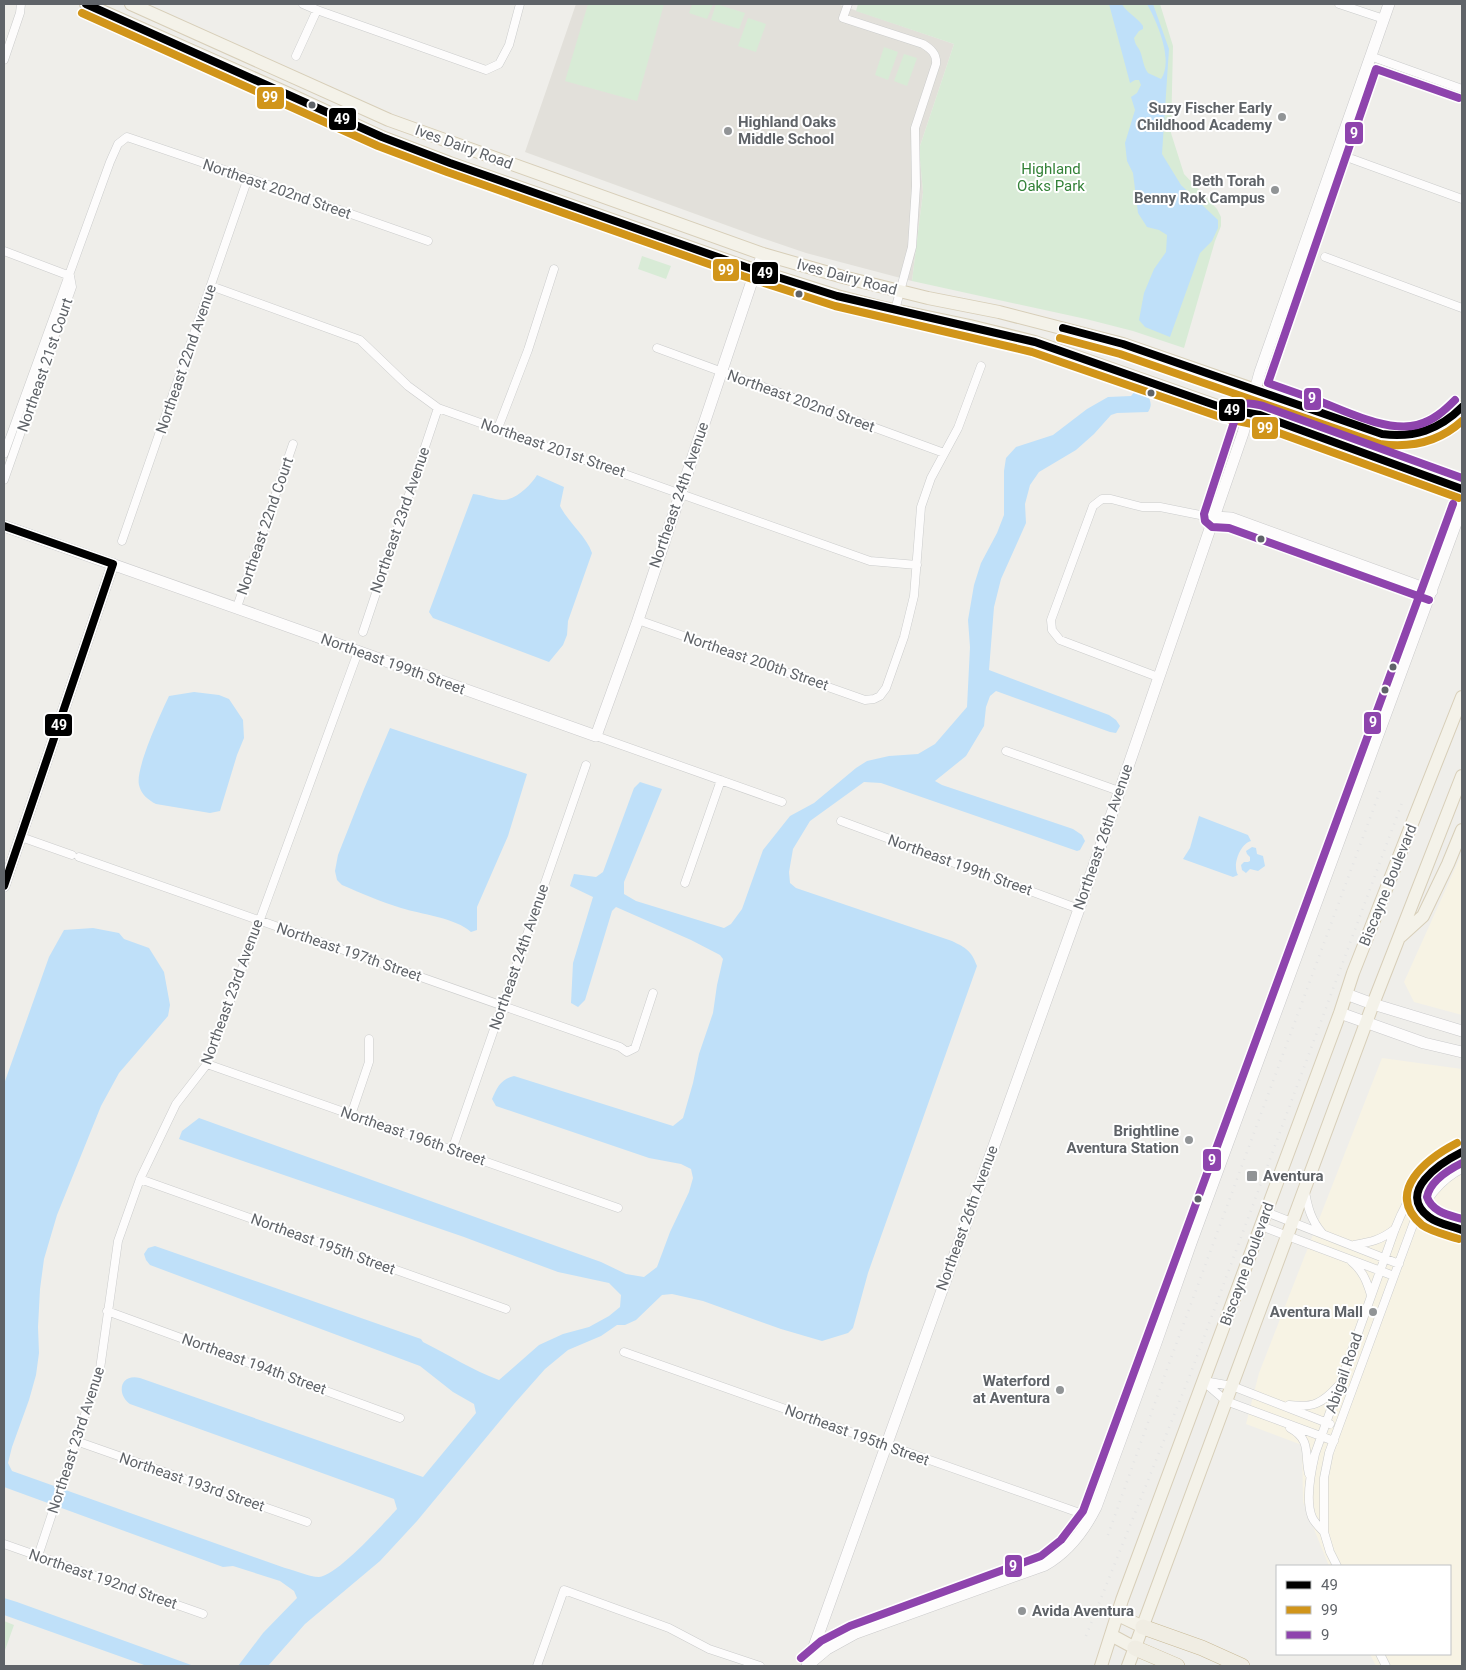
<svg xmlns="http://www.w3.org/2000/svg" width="1466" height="1670" font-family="Roboto,sans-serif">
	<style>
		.commercial { fill: #f7f3e4 }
		.education { fill: #e2e0da }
		.green { fill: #d8ebd6 }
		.water { fill: #bfe0f9 }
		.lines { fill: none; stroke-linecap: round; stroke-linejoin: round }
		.street-casing { stroke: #cbcccc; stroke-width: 9 }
		.secondary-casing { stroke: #cacacb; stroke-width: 12 }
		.primary-casing { stroke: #d7ceb8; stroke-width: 14 }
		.highway-casing { stroke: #c8b996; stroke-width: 16 }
		.street { stroke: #fdfcfc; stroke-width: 8 }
		.secondary { stroke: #fdfcfc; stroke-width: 11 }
		.primary { stroke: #f4f2e9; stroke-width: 12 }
		.highway { stroke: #f0ede3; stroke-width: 15 }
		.rail { stroke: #e4e4e4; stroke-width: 2.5; stroke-dasharray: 1 6; stroke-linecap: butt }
		.bus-1-casing { stroke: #fff; stroke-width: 11 }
		.bus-2-casing { stroke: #fff; stroke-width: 11 }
		.bus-3-casing { stroke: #fff; stroke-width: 11 }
		.bus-1 { stroke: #000; stroke-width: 8 }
		.bus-2 { stroke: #d1951a; stroke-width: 8 }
		.bus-3 { stroke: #8e44ad; stroke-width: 8 }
		.bus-dot { fill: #5f6368; stroke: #fff; stroke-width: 2 }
		.poi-dot { fill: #919496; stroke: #fff; stroke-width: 2 }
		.labels { text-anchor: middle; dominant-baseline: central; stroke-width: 4; stroke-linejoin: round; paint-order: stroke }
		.poi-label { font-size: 15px; font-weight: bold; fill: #5f6368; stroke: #fff; text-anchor: end }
		.street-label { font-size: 15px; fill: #5f6368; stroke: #fff }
		.park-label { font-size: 15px; fill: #348238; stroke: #fff }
		.line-badge { stroke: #fff; stroke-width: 2 }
		.badge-label { font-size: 14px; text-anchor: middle; font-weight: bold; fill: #fff }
	</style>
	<rect width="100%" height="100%" fill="#efeeea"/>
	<path class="commercial" d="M1462,853v162l-48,-13 -10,-20z
		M1382,1058l80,11v597h-86l-6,-12h80v-88h-121l-26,-64 -1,-57 -56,-21 13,-51z"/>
	<path class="education" d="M576,4h261l117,40 -35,105 4,43 -11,89 -106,-28 -50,-17 -231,-84z"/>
	<path class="green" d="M588,4h76l-27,97 -72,-20z
		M692,4h21l-6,15 -18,-6z
		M716,4l29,9 -6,16 -28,-9z
		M858,4h302l13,42 -2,87 13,41 33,35 4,8v9l-6,15 -31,107 -51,-17 -47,-12 -174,-38 11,-89 -4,-43 35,-105 -98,-33z
		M748,18l18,6 -10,28 -18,-6z
		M884,47l14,5 -10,28 -13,-5z
		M904,54l13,4 -10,28 -13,-5z
		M642,256l29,10 -5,13 -28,-10z
		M4,1621l10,4 -10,28z"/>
	<path class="water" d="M1109,4h13c5,9 15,13 21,22v3l-4,2 -5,7c1,5 2,7 5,11 4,7 3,15 9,24l13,6c13,-19 -4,-57 -14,-75h6l16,45 -7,105 19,31 37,35v8l-6,13 -12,12 -30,84 -25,-10 -6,-7 5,-27 10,-24 12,-17 1,-17 -8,-5 -12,-3 -9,-14 -5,-40 -6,-12 -2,-18 10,-33 -4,-13 6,-4 4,-8 -2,-5h-4l-5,3z
		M1137,389l10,4c3,7 6,12 1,19l-31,1 -6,2 -17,19 -18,16 -37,22 -9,13 -5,19 1,19 -25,56 -7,28 -5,63 120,45 7,5 4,6 -4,7 -6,-1 -114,-41 -6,5 -4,11 -2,19 -18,30 -31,25 7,4 131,44 9,6 3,6 -5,9 -3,1 -196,-68 -17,-1 -54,39 -17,28 -4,23 1,11 6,5 156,53c14,7 19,9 25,25l-109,307 -15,55 -5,5 -26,8 -41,-12 -78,-28 -31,-7 -10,1 -26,25 -11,5h-8l-16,11 -33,14 -23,19 -31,35 -97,117 -37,40 -75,63 -37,42h-30l25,-33 34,-35 -3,-7 -14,-10 -47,-15 -10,1 -219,-80v-403l45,-127 15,-27 29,-2 26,5 5,6 25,9 15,24 6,33 -2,11 -49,57 -18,33 -44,109 -13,44 -4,30 -2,38 1,26 -3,22 -7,25 -17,47 -4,16 4,8 273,97c9,2 25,9 34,9 18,-1 65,-54 78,-68l-3,-10 -264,-95c-14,-10 -10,-31 10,-26l283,99 53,-64 -2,-9 -21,-12 -33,-26 -270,-101 -4,-5 -2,-6 4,-6 7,-2 266,93 2,3c26,13 49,28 76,38l40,-35 24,-11 26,-7 20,-11 11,-9 1,-12 -12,-12 -51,-11 -94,-35 -285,-98 3,-8 17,-13 402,144 25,12 18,3 13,-10 13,-35 19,-40 4,-14 -2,-9 -10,-5 -32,-6 -153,-52 -4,-7c5,-12 9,-20 22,-23l159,50 10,-8 10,-35 6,-29 14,-41 4,-28 6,-26 -3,-4 -29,-15 -75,-33 -4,4 -27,89 -7,7 -7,-4 2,-40 20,-66 -23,-11 4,-12 22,3 7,-5 31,-84 6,-6 22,7 -38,93v12l12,7 88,27 7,-4 11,-15 21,-59 27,-34 24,-13 42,-35 11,-7 22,-5 29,-2 17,-10 32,-37 3,-60 -2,-27 6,-35 7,-22 16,-30 7,-18v-44l2,-13 10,-11 37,-12 34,-26 21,-12 23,-1z
		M537,475l27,12 -4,19c8,16 27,31 32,47l-24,68 -1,14 -4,10 -14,17 -116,-44 -4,-6 44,-118c9,1 22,6 30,6 13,0 28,-15 34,-25z
		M194,692l25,3 10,4 14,21 1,18 -7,17 -17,56 -10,2 -54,-9c-8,-4 -15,-10 -17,-19 -4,-16 22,-72 30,-89z
		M390,728l137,46 -19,62 -31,71v23l-6,2c-15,-14 -51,-18 -70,-24 -20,-6 -40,-15 -59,-23l-5,-5 -2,-9 3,-16 26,-66z
		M1199,816l49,19 3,6c-11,3 -19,24 -13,34l-5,2 -50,-18 7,-11z
		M1252,847l4,1 1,6 6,2 2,10 -7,5 -8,-2 -4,4 -4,-3 -1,-5 3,-3h4l2,-1v-4l-3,-3 -1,-3z
		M4,1598l13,4 177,64h-47l-143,-51z"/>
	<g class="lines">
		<defs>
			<path id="street" d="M303,4l14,6 169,60 13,-6 10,-19 11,-41
				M848,4l-5,14 80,26c8,5 14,10 13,20l-21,64 1,58 -4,61 -17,63
				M1339,4l45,15
				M296,56l21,-46
				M1370,56l92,33
				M4,60l16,-47 1,-9
				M1352,159l110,40
				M4,251l66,25
				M1325,257l137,51
				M211,286l149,54 48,46 30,22 432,153 47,4
				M657,348l287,105
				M498,428l30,-78 26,-81
				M4,454l106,-292 8,-18 9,-7 121,41 180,63
				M4,480l68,-193 -2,-11
				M122,541l126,-363
				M237,607l56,-163
				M638,620l227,80 9,-1 6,-3 6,-8 18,-51 10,-41 7,-89 10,-29 27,-50 23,-62
				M363,632l75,-224
				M1158,677l-98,-37 -8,-10 -1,-10 42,-114 9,-7h9l31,8h18l40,8 14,2
				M596,736l186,66
				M1006,751l113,40
				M841,821l238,88
				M21,837l51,18
				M79,857l541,190 7,5 8,-4 18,-55
				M685,883l36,-103
				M207,1064l411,144
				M351,1115l18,-53v-23
				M452,1150l134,-385
				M140,1179l366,130
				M1305,1192c3,16 6,28 17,41
				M1266,1212l133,52
				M1261,1226l133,50
				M1354,1245c17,-3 27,-5 41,-16
				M1352,1262c11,9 15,20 19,33
				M107,1311l293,107
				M624,1352l467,165
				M1203,1381l23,20 108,40
				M1204,1381l28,5 98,38
				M1289,1405c23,3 33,-1 49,-19
				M1290,1428c22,12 14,26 19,46
				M76,1441l231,81
				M1324,1532c-4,-4 -10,-10 -12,-15 -7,-17 -1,-46 3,-63l80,-225c14,-36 31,-61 67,-77
				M4,1544l199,70
				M38,1556l62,-187 18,-128 22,-62 36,-75 31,-40 151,-412
				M1337,1566l-7,-14 -6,-20v-54l5,-25 85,-231c12,-21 25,-42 48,-53
				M1380,1654l6,12
				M537,1666l27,-76 105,38 40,21 51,17"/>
			<path id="secondary" d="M1214,517l17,1 201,73
				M4,526c198,69 394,140 592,210l42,-116 113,-336 12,-30
				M4,886l109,-322
				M1346,994l27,10 89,27
				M1340,1013l84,30 38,9
				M808,1665l19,-16 29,-16 189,-68c23,-13 39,-34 51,-58l60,-164 35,-100 271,-736
				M807,1666l272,-757 164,-476 17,-61 129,-368"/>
			<path id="primary" d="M86,4l194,86 102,47 68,26 296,104 91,29 43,11 90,19 65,16 191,67 34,6 202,74
				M131,4l258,116 374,134 80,23 85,21 71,14 124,32 259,90c31,6 59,-3 80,-27
				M1401,936l22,-20 25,-52 14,-34
				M1118,1615l25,12
				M1111,1635l24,13
				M1101,1666l21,-66 218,-587 13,-40 109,-276
				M1128,1666l245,-662 89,-228"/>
			<path id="highway" d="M1143,1627l59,21 40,18
				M1135,1648l42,18"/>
		</defs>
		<use href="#street" class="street-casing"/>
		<use href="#secondary" class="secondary-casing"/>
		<use href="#primary" class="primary-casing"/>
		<use href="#highway" class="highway-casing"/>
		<use href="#street" class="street"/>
		<use href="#secondary" class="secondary"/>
		<use href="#primary" class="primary"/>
		<use href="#highway" class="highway"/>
		<path class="rail" d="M1108,1535l59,-166 213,-578
			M1086,1636l104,-261 213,-575"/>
		<defs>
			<path id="bus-1" d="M86,4l296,133 68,26 296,104 91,29 198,46 191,67 34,6 202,74
				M1063,328l60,16 259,90c32,4 57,-4 80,-27
				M4,526l109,38
				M4,886l109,-322
				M1462,1152c-22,11 -66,40 -33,65 9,7 23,9 33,13"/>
			<path id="bus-2" d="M82,13l296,133 69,26 296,104 92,30 197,46 191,66 34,7 202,73
				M1060,338l60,16 260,90c30,4 59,-2 82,-23
				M1457,1143c-29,15 -74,49 -35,82 10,7 25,10 37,14"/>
			<path id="bus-3" d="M1455,400c-11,11 -22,21 -38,25 -30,7 -70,-13 -98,-24 -17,-6 -34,-12 -51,-18l108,-314 83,29
				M1429,600l-200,-72 -17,-1 -7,-6 -1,-7 34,-104c6,-10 16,-6 25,-4l199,72
				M1462,1163c-14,7 -32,18 -35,34 5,15 22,18 35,22
				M801,1658l20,-17 29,-15 191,-70 20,-16 22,-29 370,-1007"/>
		</defs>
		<use href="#bus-1" class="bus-1-casing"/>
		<use href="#bus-2" class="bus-2-casing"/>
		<use href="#bus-3" class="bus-3-casing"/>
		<use href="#bus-1" class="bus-1"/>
		<use href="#bus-2" class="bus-2"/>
		<use href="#bus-3" class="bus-3"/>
	</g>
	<g class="bus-dot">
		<circle cx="312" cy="105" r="4.5"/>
		<circle cx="799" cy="294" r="4.5"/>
		<circle cx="1151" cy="393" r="4.5"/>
		<circle cx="1261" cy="539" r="4.5"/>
		<circle cx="1393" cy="667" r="4.5"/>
		<circle cx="1385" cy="690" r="4.5"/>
		<circle cx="1198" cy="1199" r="4.5"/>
	</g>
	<g class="poi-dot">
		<circle cx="1282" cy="117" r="5"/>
		<circle cx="728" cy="131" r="5"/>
		<circle cx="1275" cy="190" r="5"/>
		<circle cx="1189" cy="1140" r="5"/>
		<rect x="1246" y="1170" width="12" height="12" rx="2.5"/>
		<circle cx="1373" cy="1312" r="5"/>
		<circle cx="1060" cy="1390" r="5"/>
		<circle cx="1022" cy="1611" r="5"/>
	</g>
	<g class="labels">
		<g class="poi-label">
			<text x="1272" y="108">Suzy Fischer Early<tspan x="1272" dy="17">Childhood Academy</tspan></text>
			<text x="738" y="122" text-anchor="start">Highland Oaks<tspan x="738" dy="17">Middle School</tspan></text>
			<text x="1265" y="181">Beth Torah<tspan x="1265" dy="17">Benny Rok Campus</tspan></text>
			<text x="1179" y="1131">Brightline<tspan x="1179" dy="17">Aventura Station</tspan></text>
			<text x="1263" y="1176" text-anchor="start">Aventura</text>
			<text x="1363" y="1312">Aventura Mall</text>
			<text x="1050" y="1381">Waterford<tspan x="1050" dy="17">at Aventura</tspan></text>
			<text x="1032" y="1611" text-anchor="start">Avida Aventura</text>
		</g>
		<g class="street-label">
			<text transform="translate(464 147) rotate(20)">Ives Dairy Road</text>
			<text transform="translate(277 189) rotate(19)">Northeast 202nd Street</text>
			<text transform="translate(847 277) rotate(15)">Ives Dairy Road</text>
			<text transform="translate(186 359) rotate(-71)">Northeast 22nd Avenue</text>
			<text transform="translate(45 365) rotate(-71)">Northeast 21st Court</text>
			<text transform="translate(801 401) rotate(20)">Northeast 202nd Street</text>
			<text transform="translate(553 448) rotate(19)">Northeast 201st Street</text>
			<text transform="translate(679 495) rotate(-71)">Northeast 24th Avenue</text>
			<text transform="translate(400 520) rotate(-71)">Northeast 23rd Avenue</text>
			<text transform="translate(265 526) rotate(-71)">Northeast 22nd Court</text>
			<text transform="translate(756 661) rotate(19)">Northeast 200th Street</text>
			<text transform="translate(393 664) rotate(20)">Northeast 199th Street</text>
			<text transform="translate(1103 837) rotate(-71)">Northeast 26th Avenue</text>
			<text transform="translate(960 865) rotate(20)">Northeast 199th Street</text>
			<text transform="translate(1388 885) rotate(-68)">Biscayne Boulevard</text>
			<text transform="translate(349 952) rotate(19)">Northeast 197th Street</text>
			<text transform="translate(519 957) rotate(-71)">Northeast 24th Avenue</text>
			<text transform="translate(232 992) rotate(-70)">Northeast 23rd Avenue</text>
			<text transform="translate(413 1136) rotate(19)">Northeast 196th Street</text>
			<text transform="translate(967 1218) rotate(-70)">Northeast 26th Avenue</text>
			<text transform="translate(323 1244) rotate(20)">Northeast 195th Street</text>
			<text transform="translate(1247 1264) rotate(-70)">Biscayne Boulevard</text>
			<text transform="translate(254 1364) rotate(20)">Northeast 194th Street</text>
			<text transform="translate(1344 1373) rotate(-71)">Abigail Road</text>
			<text transform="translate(857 1435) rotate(20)">Northeast 195th Street</text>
			<text transform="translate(76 1440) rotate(-72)">Northeast 23rd Avenue</text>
			<text transform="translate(192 1482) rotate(19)">Northeast 193rd Street</text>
			<text transform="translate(103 1579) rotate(19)">Northeast 192nd Street</text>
		</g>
		<g class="park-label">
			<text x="1051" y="169">Highland<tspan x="1051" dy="17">Oaks Park</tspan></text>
		</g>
	</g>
	<g class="line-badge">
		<rect x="256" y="86" width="29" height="24" rx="5" fill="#d1951a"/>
		<rect x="328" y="107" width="29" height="24" rx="5" fill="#000"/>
		<rect x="1344" y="121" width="20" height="24" rx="5" fill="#8e44ad"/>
		<rect x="712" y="258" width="28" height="24" rx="5" fill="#d1951a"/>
		<rect x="751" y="261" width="28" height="24" rx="5" fill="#000"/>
		<rect x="1303" y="387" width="19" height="24" rx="5" fill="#8e44ad"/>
		<rect x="1218" y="398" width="28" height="24" rx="5" fill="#000"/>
		<rect x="1251" y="416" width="28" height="24" rx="5" fill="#d1951a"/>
		<rect x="1363" y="711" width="19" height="24" rx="5" fill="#8e44ad"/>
		<rect x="44" y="713" width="29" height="24" rx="5" fill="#000"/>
		<rect x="1202" y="1148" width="20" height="24" rx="5" fill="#8e44ad"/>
		<rect x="1004" y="1554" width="19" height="24" rx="5" fill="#8e44ad"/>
	</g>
	<g class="badge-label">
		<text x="270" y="102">99</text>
		<text x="342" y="124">49</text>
		<text x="1354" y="138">9</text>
		<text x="726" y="275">99</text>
		<text x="765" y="278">49</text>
		<text x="1312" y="403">9</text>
		<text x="1232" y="415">49</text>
		<text x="1265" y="433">99</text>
		<text x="1373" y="727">9</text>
		<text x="59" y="730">49</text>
		<text x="1212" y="1165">9</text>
		<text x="1013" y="1571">9</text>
	</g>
	<rect width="1466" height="1670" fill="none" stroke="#5f6368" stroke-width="10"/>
	<rect x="1276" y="1565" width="175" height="90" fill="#ffffff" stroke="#bfc1c3"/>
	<rect x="1286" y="1581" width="25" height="8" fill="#000000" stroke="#bfc1c3"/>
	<text x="1321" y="1590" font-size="15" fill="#5f6368">49</text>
	<rect x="1286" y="1606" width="25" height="8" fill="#d1951a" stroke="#bfc1c3"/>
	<text x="1321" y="1615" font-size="15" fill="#5f6368">99</text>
	<rect x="1286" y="1631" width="25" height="8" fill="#8e44ad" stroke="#bfc1c3"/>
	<text x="1321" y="1640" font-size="15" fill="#5f6368">9</text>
</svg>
